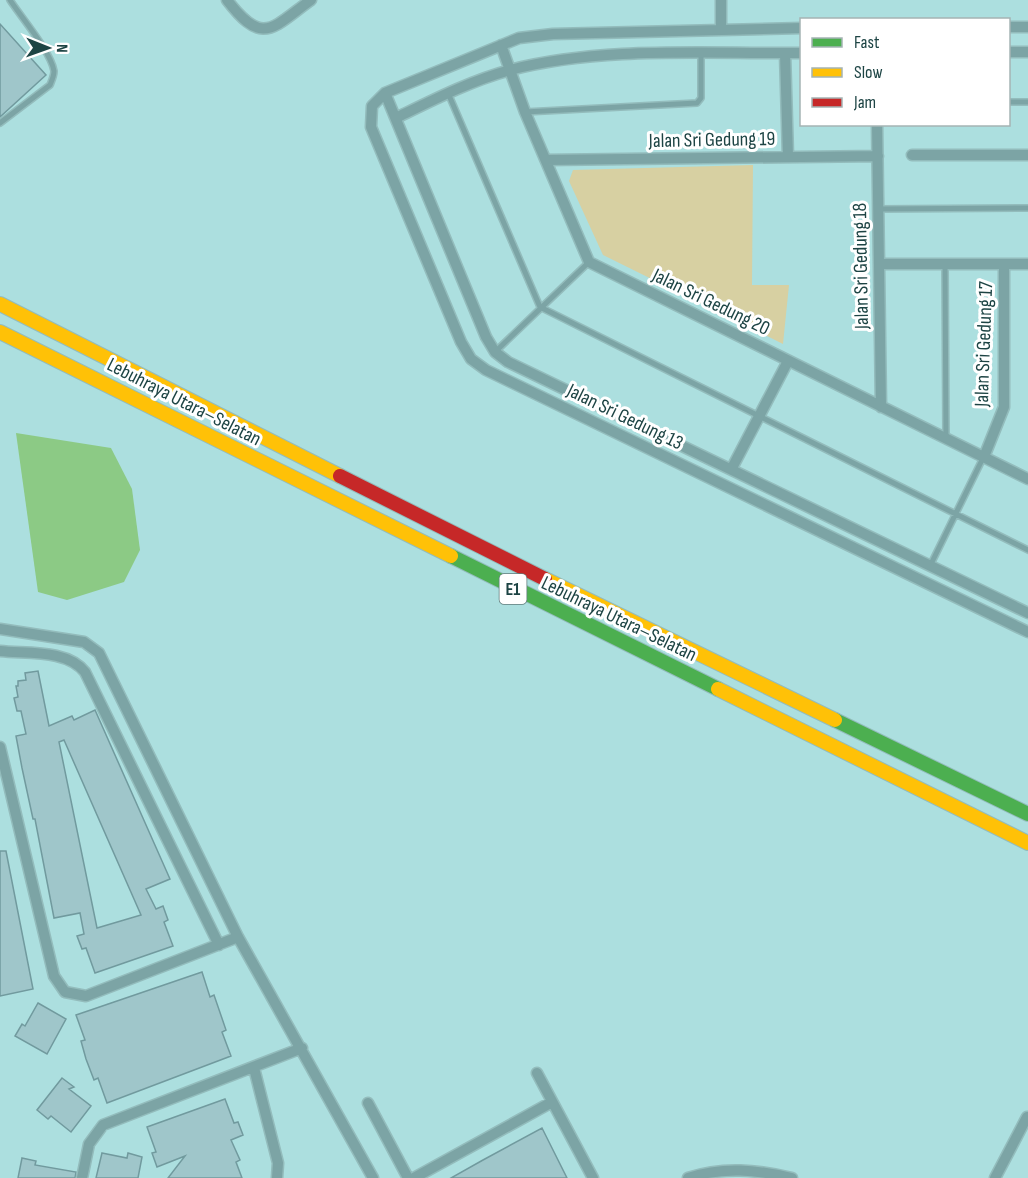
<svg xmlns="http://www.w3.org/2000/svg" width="1028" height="1178" font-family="'Sofia Sans Condensed',sans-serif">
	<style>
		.green { fill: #d7d0a2 }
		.water { fill: #8cca85 }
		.building { fill: #9fc6ca; stroke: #719a9e; stroke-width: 1.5; fill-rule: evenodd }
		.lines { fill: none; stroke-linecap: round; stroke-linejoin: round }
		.lane-casing { stroke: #93bcbc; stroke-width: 8 }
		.street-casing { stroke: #93bcbc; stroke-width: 13 }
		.fast-casing { stroke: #93bcbc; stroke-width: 16 }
		.slow-casing { stroke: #93bcbc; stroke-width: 16 }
		.jam-casing { stroke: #93bcbc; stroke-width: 16 }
		.lane { stroke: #7ca4a5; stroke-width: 5 }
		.street { stroke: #7ca4a5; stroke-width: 10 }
		.fast { stroke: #4caf50; stroke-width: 14 }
		.slow { stroke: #ffc107; stroke-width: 14 }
		.jam { stroke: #c62828; stroke-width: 14 }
		.labels { text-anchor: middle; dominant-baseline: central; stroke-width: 6; stroke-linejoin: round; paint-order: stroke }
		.shield { fill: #fff; stroke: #617c7c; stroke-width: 1.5 }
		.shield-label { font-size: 18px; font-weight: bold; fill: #1d4444 }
		.street-label { font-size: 20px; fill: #1d4444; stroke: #fff }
	</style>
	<rect width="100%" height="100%" fill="#acdfdf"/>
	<path class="green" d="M753,165l-1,120h37l-6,59 -180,-89 -34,-74 4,-11z"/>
	<path class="water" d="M16,433l95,15 21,41 8,61 -16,32 -57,18 -29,-8z"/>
	<path class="building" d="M0,24l46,51 -46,42z
		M38,671l11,55 23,-10 2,4 21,-10 75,169 -24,10 10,20 7,-3 5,14 -4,2 9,24 -78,27 -9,-25 -4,1 -5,-13 7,-2 -4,-21 -26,5 -19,-99h-2l-11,-51 -6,-32 10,-2 -5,-23h-4l-3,-13 4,-1 -2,-11h2v-5l8,-1 -1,-7zM64,740l77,175 -44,13 -38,-186z
		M0,851h6l27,138 -33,7z
		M202,972l8,25 4,-2 12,35 -4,2 9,24 -124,47 -9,-25 -4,2 -8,-21 -5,-18 4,-1 -9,-25z
		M38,1003l28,16 -19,35 -32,-18 7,-12 3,2z
		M62,1078l12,9 -5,2 22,17 -20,26 -20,-16 -3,3 -11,-9z
		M225,1099l9,24 4,-1 5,13 -12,5 9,20 -4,2 6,16h-74l17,-22 -28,11 -5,-14 4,-1 -9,-25z
		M542,1128l25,50h-116l32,-18z
		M102,1153l25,5 1,-5 14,4 -4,21h-42z
		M22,1158l14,3 -1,4 41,7 -1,6h-57z"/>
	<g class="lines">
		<defs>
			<path id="lane" d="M448,93l92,214 488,243
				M1008,102h20
				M525,112l172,-9 4,-5v-44
				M0,123l50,-38c2,-5 4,-9 4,-14 -3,-19 -33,-54 -44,-71
				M878,209l150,-1
				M945,264l1,175
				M495,352l94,-90
				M931,564l52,-106"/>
			<path id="street" d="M227,0c36,47 45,28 84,0
				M721,0v30
				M1008,27h20
				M802,28l-249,6 -34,4 -134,55 -13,13 -1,21 90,215 10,17 15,11 542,262
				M501,45l24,67 64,150 439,217
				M1008,52h20
				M785,53l3,104
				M385,93l101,244 9,15 13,10 520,251
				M396,118c37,-18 74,-37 114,-48 94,-24 195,-16 292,-17
				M877,124l4,283
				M912,155h116
				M546,160l332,-4
				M879,264h149
				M984,457l20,-50v-143
				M732,468l56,-107
				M0,629l84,13 15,11 139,284 135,241
				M0,651c27,3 67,-2 85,21l134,273
				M0,747l54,229 11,16 21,4 152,-59
				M254,1068l24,95 -1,15
				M537,1073l56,105
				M368,1103l40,75
				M82,1178l7,-34 14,-19 199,-77
				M414,1178l138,-76
				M688,1178c36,-12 69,-8 104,0
				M995,1178l32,-61"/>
			<path id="fast" d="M451,556l267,133
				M835,720l193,94"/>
			<path id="slow" d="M0,304l340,172
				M0,332l451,224
				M545,579l290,141
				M718,689l310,154"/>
			<path id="jam" d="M340,476l205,103"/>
		</defs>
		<use href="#lane" class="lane-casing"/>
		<use href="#street" class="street-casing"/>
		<use href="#fast" class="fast-casing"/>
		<use href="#slow" class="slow-casing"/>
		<use href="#jam" class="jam-casing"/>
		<use href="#lane" class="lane"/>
		<use href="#street" class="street"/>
		<use href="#fast" class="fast"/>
		<use href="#slow" class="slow"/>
		<use href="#jam" class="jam"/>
	</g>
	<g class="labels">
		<rect class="shield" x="499.5" y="574" width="27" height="30" rx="4.5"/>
		<g class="shield-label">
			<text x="513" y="589">E1</text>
		</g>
		<g class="street-label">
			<text transform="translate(712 140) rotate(-1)">Jalan Sri Gedung 19</text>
			<text transform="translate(861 266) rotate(-91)">Jalan Sri Gedung 18</text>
			<text transform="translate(711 302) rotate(26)">Jalan Sri Gedung 20</text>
			<text transform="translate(984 344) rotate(-88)">Jalan Sri Gedung 17</text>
			<text transform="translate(184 402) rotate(27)">Lebuhraya Utara–Selatan</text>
			<text transform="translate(625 417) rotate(26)">Jalan Sri Gedung 13</text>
			<text transform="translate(619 619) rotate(26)">Lebuhraya Utara–Selatan</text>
		</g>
	</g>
	<rect x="800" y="18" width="210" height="108" fill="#ffffff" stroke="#a5b4b4" stroke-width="1.5"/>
	<rect x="812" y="38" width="30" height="9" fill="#4caf50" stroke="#a5b4b4" stroke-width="1.5"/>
	<text x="854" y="48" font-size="18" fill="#1d4444">Fast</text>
	<rect x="812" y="68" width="30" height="9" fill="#ffc107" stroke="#a5b4b4" stroke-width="1.5"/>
	<text x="854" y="78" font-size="18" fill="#1d4444">Slow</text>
	<rect x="812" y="98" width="30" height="9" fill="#c62828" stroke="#a5b4b4" stroke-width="1.5"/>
	<text x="854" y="108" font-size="18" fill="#1d4444">Jam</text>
	<g transform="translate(48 48) rotate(91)" stroke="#ffffff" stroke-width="4.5" paint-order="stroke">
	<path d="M0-4.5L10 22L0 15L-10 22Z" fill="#1d4444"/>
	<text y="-9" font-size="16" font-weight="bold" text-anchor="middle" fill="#1d4444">N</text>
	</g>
</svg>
